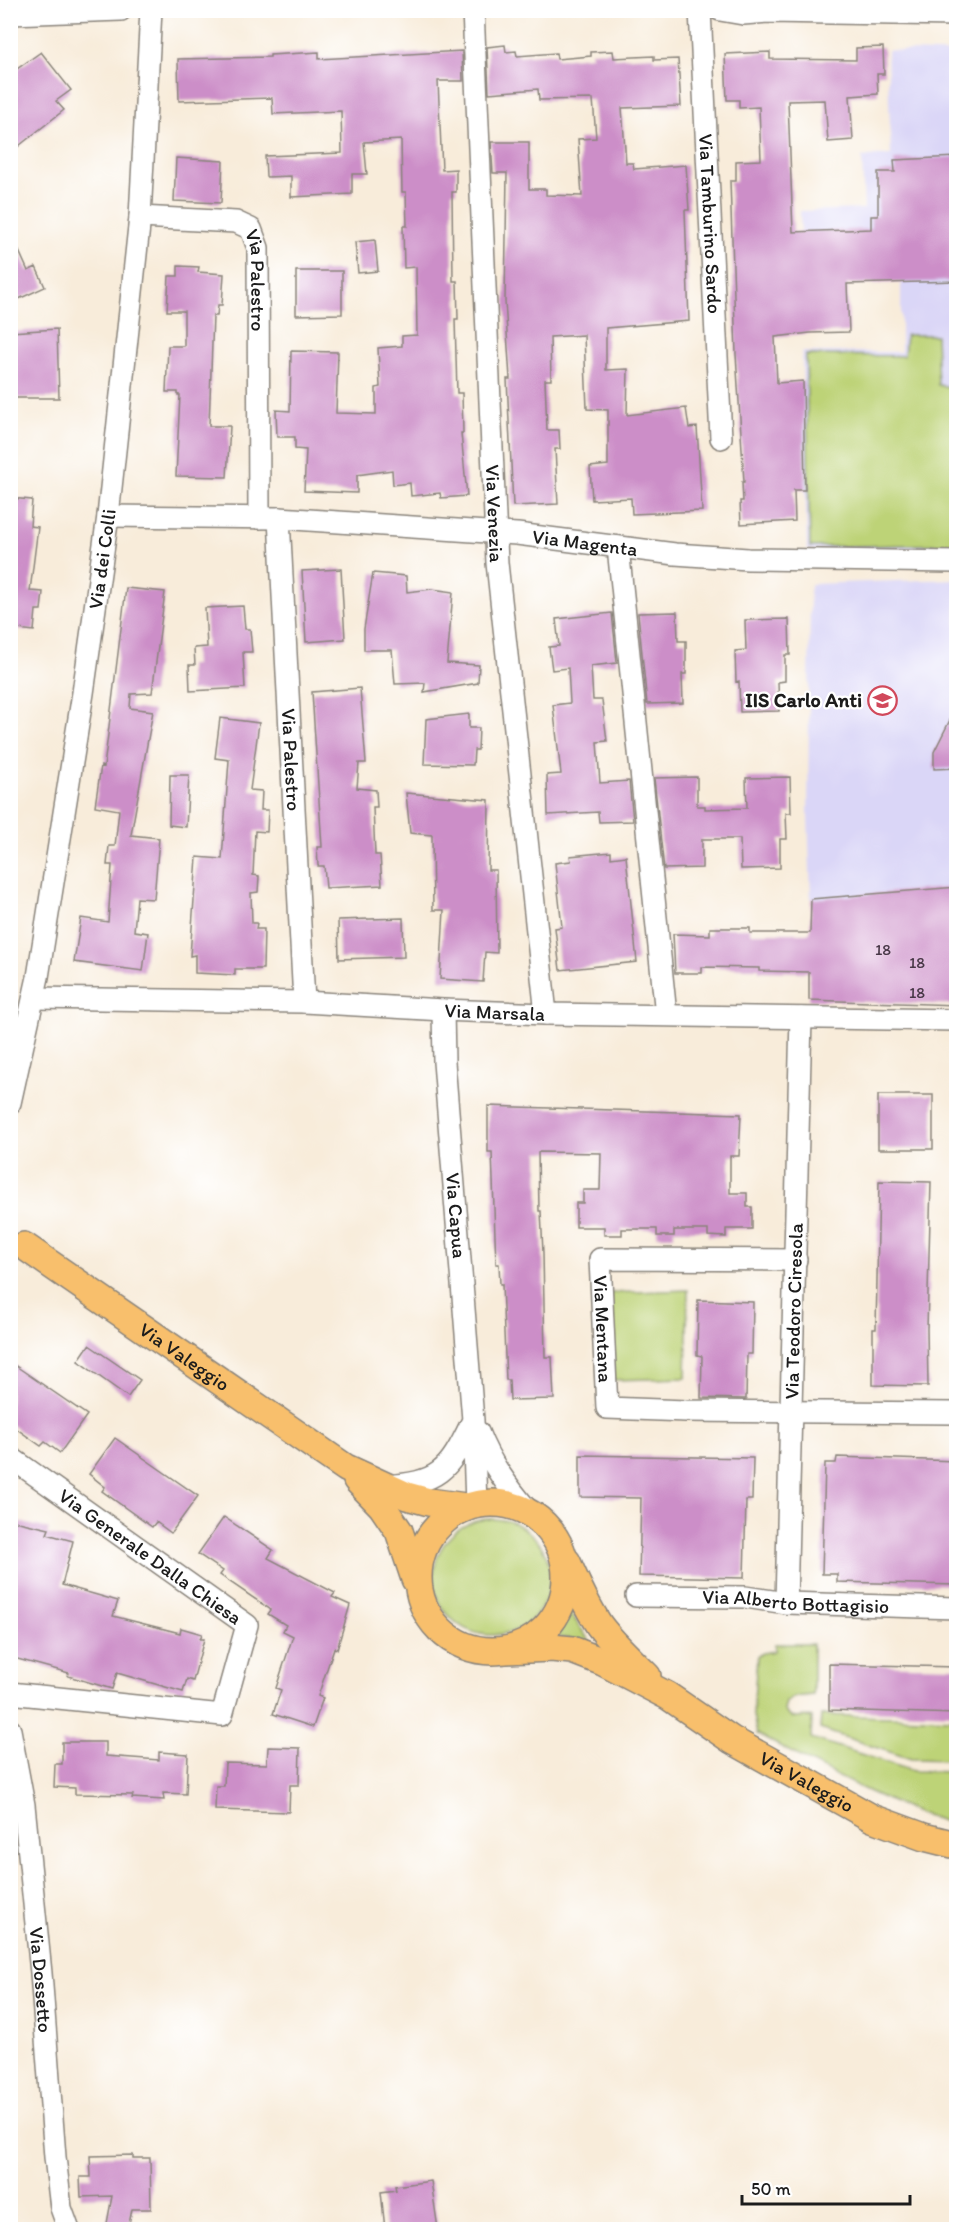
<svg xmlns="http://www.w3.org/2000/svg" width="967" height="2240" font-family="Itim,sans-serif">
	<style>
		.built { fill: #dad6f7 }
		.green { fill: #bdd377; stroke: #6c784a; stroke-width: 1.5 }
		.building { fill: #cc8ec8 }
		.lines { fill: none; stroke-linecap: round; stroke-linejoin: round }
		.minor-casing { stroke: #8a847b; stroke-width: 24 }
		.major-casing { stroke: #8a847b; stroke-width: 30 }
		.minor { stroke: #fff; stroke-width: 21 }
		.major { stroke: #f8bf6c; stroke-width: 27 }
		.labels { text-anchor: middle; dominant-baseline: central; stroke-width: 4.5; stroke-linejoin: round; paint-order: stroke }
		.number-label { font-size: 16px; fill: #483847 }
		.street-label { font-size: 20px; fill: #1c1c1c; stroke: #fff }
		.poi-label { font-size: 20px; font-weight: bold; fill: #1c1c1c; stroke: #fff; text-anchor: end }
	</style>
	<rect width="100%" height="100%" fill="#fff"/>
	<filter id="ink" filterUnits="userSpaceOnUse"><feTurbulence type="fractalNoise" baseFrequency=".0167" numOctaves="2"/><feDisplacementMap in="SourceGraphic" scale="12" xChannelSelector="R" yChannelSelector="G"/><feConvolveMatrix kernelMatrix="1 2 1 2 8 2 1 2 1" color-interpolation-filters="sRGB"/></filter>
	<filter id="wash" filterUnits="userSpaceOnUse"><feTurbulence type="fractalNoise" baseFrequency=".008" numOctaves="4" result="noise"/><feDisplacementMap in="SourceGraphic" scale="24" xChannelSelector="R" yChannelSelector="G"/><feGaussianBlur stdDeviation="1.35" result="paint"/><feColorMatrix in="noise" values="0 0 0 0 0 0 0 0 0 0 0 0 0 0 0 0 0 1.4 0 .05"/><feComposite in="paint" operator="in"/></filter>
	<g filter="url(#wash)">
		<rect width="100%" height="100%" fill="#f8ecda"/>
		<path class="built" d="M887,50l69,3v495l-149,2 -5,-198h99v-69l-97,2 -3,-53 -1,-21 64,-2 -2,-52 29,-2z
			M956,579v308l-145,12 -3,-82 2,-233z"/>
		<path class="green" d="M906,335h30l2,50 18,3v156l-146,3 -4,-192 98,1z
			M688,1290l-2,88 -73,2 -2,-87z
			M434 1577a58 58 0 1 1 116 0a58 58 0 1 1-116 0Z
			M570,1612l20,30 -33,-5z
			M775,1644h38v51l-19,2 -8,5 -2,8c7,12 15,7 28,7l-1,21 102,33 43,1v53c-70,-20 -134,-57 -199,-91l-4,-18 4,-59 5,-4 13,-2z
			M821,1715l135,4v41l-45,-1 -91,-30z"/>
		<g id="blocks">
			<path class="building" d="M505,45l1,7 10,-1 1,5 39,-3 1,6 34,-3v-4l22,-1 1,7 40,-2v4l24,-1 3,47 -59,2 4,55h7l1,6 52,-4 3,45h-4l4,111 -83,7v42l22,-1 -1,46 59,-7 3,20 8,-1 5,84 -70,3 -1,-16 -39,2 -2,-33 18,-2v-55l-21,-1 -3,-74 -34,2 1,43h-6l2,50h12l1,19h-5l3,55 -45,2 -6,-127h3l-5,-78 2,-128h-14l-2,-31h38v47h17v6l36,1 -4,-57 18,-1 -3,-39 -54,1 -1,-11 -49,4 -2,-46z
				M883,47l1,27h-7l1,20 -28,2 3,44 -25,2 -3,-42 -37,1 5,131 78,-3v-13h7v-44h17l-1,-12 63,-3v124l-110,3 2,48 -39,1 -35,4 2,46 26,-2 2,109h-11l1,31 -54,3 -1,-23h3l-1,-19h2l-8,-128 -6,-173h6v-20l25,-1 -2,-53 -20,1v-8h-12l-2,-46 45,-2v7l86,1v-12z
				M462,51l1,30h-25l4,89 14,-1v23h-4l1,89h4l1,38h-3l2,74h5l1,40h-2l6,63 -26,2 -1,-5 -29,3 -1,-13 -17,2 -1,-15 -35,5v18l-53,-2 2,-41 -11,-1v-12h-18l-1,-27 14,1 1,-60 47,1 -2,61 40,1v-26l4,-1 -2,-39 24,-2v-10l15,-1 -1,-68 -12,1 -1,-42h4l-1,-34h-4l-1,-52 -37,2 3,32h-15v20l-61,3v-21l-25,1 -1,-21 77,-3 -1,-42 -68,3 -1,-16 -93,3 -1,-42 92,-2v-2l49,-3v7z
				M41,52l30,38 -15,11 8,9 -54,43v-79z
				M176,158l47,3 -2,42 -47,-2z
				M10,231l18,40 8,-4 9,20 -35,16z
				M375,240l3,31 -20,2 -3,-31z
				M178,266l21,1 -1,5 26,2 -2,31h-4l-1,11h-4l-4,110h21l-3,51 -51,-1 4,-81h-2v-3h-12l2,-46h16v-35h-17l2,-35h9z
				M296,271h46v43l-46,1z
				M57,329l2,69h-46l-3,-66z
				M10,498l22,2 -2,26 8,1 -8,64 13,1 -2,18h-5l-2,21 -24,-3z
				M341,569l4,70 -39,3 -4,-71z
				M373,573l33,3 1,16 25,-3 21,3 -6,71 32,2 -1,18 -54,9 1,-9 -30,1 -3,-34h-28v-21z
				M126,588l39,4 -13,101 -21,1 -1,14 23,3 -22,124 28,3 -5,61 -17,-1 -3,33 14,2 -5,38 -69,-9 7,-44 27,4 4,-57h-5l2,-19h6l4,-36 -24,-4 6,-40 3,1z
				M243,606l2,23h5l2,23h-9l2,36 -55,3 -1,-26h6l-1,-17 13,-1 -2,-39z
				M677,612l1,29h8v33h-4l1,29 -36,1 -9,-91z
				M612,613l5,50 -26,3 2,34h9l5,41 -10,1 3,41 29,-2 4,40 -34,1 -1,-10 -50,3 -1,-40 14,-1 -8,-69 17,-2 -2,-35 -16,2 -3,-23 10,-1 -3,-27z
				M789,619l1,36h-5v26l-7,1 1,29 -39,1 -1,-31 -3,1 -1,-31 11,-1 -1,-30z
				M360,688l6,75h-7l-2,25 19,2 1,17h-4l2,48h5l2,30 -56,3 -2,-22h-6l-1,-19h5l-10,-155z
				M957,706v62l-23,1v-17z
				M469,714v14h10l-1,22h-4l-1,15 -49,-1 2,-45z
				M220,718l39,5 -9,67 12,1 -1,19h7l-1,22 -12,-1 -2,44 6,1 -1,16 -7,1 1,30h5l-1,6h8l-1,40h-28v6l-40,-2v-18l-5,1 7,-99 25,2 7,-99 -14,-2z
				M170,775h19l-3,52 -17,-2z
				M697,777v29h8v3l42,-1 -1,-30 44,-1 1,36h-5l1,26h-7v29l-39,1 -1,-30h-38v29l-38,1 -10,-91z
				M406,793l83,7 -1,70h8l1,83 -12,-1 -2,30 -43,-3 4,-69h-11l-1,-75 -22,-2z
				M611,852v6l15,-2 11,106 -77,8 -5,-42 7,-1 -7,-64 16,-2 -1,-5z
				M957,887v118l-148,-5v-28l-50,-1v-3l-57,-1v6h-27l-2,-39 37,1v-7h40v5h60l1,-34z
				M403,918l1,39 -65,2 -1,-39z
				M878,1095h55v54h-55z
				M488,1106l253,8 -2,42h-9v37h17v14h5v22h-26v8l-18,-1v-6h-34v6h-17v-7h-35v6h-18v-8h-28v-24h7v-13h17l1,-37 -63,-1 1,59h2l2,42 2,104h7l2,42 -44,1 -1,-20h-3l-4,-96h-2l-1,-20h-3l-4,-112h-4z
				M879,1181l52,1 -4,147 1,57 -55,-1v-56h3z
				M698,1300l55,2 -1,52h-5l-1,45 -45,-1 1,-42 -5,-1z
				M89,1345l51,35 -12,17 -50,-36z
				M10,1362l77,53 -27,38 -15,-11 -4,4 -31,-22z
				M115,1438l83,58 -27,37 -15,-11 -4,5 -50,-36 3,-4 -16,-13z
				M580,1455l173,3 -1,42h-6l-2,78 -105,-2 2,-78 -61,-1z
				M837,1457l120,4v124l-120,-3v-8h-15l3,-111h11z
				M224,1517l49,33 -5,8 67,35 -3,4 18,8 -13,44 -3,-1 -16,48 5,2 -10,29 -40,-13 8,-24 -5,-2 17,-52 -10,-5 3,-6 -18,-11 3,-4 -51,-35 3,-4 -25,-17z
				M10,1520l39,9 -2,5 26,7 -11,44 56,16 -5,15 67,17 1,-5 21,6 -2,5h4l-11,42 -6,-2 -4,13 -66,-19 -5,16 -44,-13 1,-3 -59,-16z
				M829,1664l128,3v47l-128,-4z
				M62,1742h44v14l53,4v-8l29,2 -2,40 -23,-1 1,7 -32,-2 1,-3 -58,-1v-6l-21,-1 1,-23h7z
				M268,1747l32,1 -1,37h-9l-1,27 -74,-2 1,-24h8l1,-23 42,1z
				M133,2155v3h17l1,51h-19l-4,20h-22l6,-33 -31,1 -1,-20h11l-1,-21z
				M431,2181l7,48h-53l-4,-37 15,-2 -1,-4z"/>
		</g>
	</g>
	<g filter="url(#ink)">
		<use href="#blocks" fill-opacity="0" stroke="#8a847b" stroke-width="1.5"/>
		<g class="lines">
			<defs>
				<g id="minor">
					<path id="s1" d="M473,10l24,553 49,451"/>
					<path id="s2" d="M700,10l21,428"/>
					<path d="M720,10l23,4 25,-2 188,3"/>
					<path d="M10,14l111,-4"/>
					<path id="s3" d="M140,217l96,5 15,7 7,19 1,270"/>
					<path id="s4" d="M108,516l171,2 238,16 158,20 73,5 208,3"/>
					<path id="s5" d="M279,518l25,484"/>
					<path d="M618,547l48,468"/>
					<path id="s6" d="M35,998l269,4 139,8 103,4 410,6"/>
					<path id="s7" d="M443,1010l1,52 29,358 3,84"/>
					<path id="s8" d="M10,1103l28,-126 45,-284 25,-177 32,-299 11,-207"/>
					<path id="s9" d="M796,1260l-196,-1 7,149 79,3 270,2"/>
					<path d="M478,1432c12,31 30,55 51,80"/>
					<path id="s10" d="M10,1457l237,168 -25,90 -212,-22"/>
					<path d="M383,1486c56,-3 65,-14 88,-62"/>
					<path id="s11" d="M636,1596l109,1 41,6 170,5"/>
					<path id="s12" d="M786,1603l15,-585"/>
					<path id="s13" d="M10,1730l14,75 17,168 14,184 6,51 8,22"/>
				</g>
				<g id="major">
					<path id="s14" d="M24,1246l322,222 61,28 22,6 37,5"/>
					<path d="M357,1480l25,26 17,25 16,48"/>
					<circle cx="492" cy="1577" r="74"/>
					<path d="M567,1562c9,21 19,43 32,63 14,19 32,35 48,51"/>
					<path id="s15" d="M506,1650l45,-2 21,2 31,12 65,34 64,44 140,78 52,19 32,8"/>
				</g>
			</defs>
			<use href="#minor" class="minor-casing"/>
			<use href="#major" class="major-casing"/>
			<use href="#minor" class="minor"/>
			<use href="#major" class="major"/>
		</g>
	</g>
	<defs>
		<symbol id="school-ring" viewBox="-11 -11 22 22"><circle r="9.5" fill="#fff" stroke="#d1495b" stroke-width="1.5"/><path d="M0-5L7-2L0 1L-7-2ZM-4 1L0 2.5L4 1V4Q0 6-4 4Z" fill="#d1495b"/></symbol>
	</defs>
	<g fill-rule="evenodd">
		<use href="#school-ring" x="866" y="684" width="33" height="33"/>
	</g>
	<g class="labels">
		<g class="number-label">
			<text x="883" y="949">18</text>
			<text x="917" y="962">18</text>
			<text x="917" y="992">18</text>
		</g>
		<g class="street-label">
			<text stroke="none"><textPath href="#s2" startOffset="214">Via Tamburino Sardo</textPath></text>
			<text stroke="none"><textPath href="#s3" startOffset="165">Via Palestro</textPath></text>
			<text stroke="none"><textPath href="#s1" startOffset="504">Via Venezia</textPath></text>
			<text stroke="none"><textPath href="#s4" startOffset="478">Via Magenta</textPath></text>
			<text stroke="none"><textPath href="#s8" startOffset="552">Via dei Colli</textPath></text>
			<text stroke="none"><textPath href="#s5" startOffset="242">Via Palestro</textPath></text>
			<text stroke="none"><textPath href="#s6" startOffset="460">Via Marsala</textPath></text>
			<text stroke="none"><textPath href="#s7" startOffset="206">Via Capua</textPath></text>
			<text stroke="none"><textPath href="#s12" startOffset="292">Via Teodoro Ciresola</textPath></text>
			<text stroke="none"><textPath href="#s9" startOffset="266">Via Mentana</textPath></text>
			<text stroke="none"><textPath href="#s14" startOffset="195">Via Valeggio</textPath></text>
			<text stroke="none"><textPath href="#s10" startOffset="172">Via Generale Dalla Chiesa</textPath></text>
			<text stroke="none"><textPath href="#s11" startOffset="160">Via Alberto Bottagisio</textPath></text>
			<text stroke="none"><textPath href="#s15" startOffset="336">Via Valeggio</textPath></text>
			<text stroke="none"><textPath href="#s13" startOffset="252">Via Dossetto</textPath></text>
		</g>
		<g class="poi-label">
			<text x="862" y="700">IIS Carlo Anti</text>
		</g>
	</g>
	<rect width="967" height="2240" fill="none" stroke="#fff" stroke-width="36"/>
	<path d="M742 2195v9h168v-9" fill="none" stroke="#1c1c1c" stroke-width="3"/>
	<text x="751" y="2195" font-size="18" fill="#1c1c1c" stroke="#ffffff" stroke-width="4.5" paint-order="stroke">50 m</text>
</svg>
